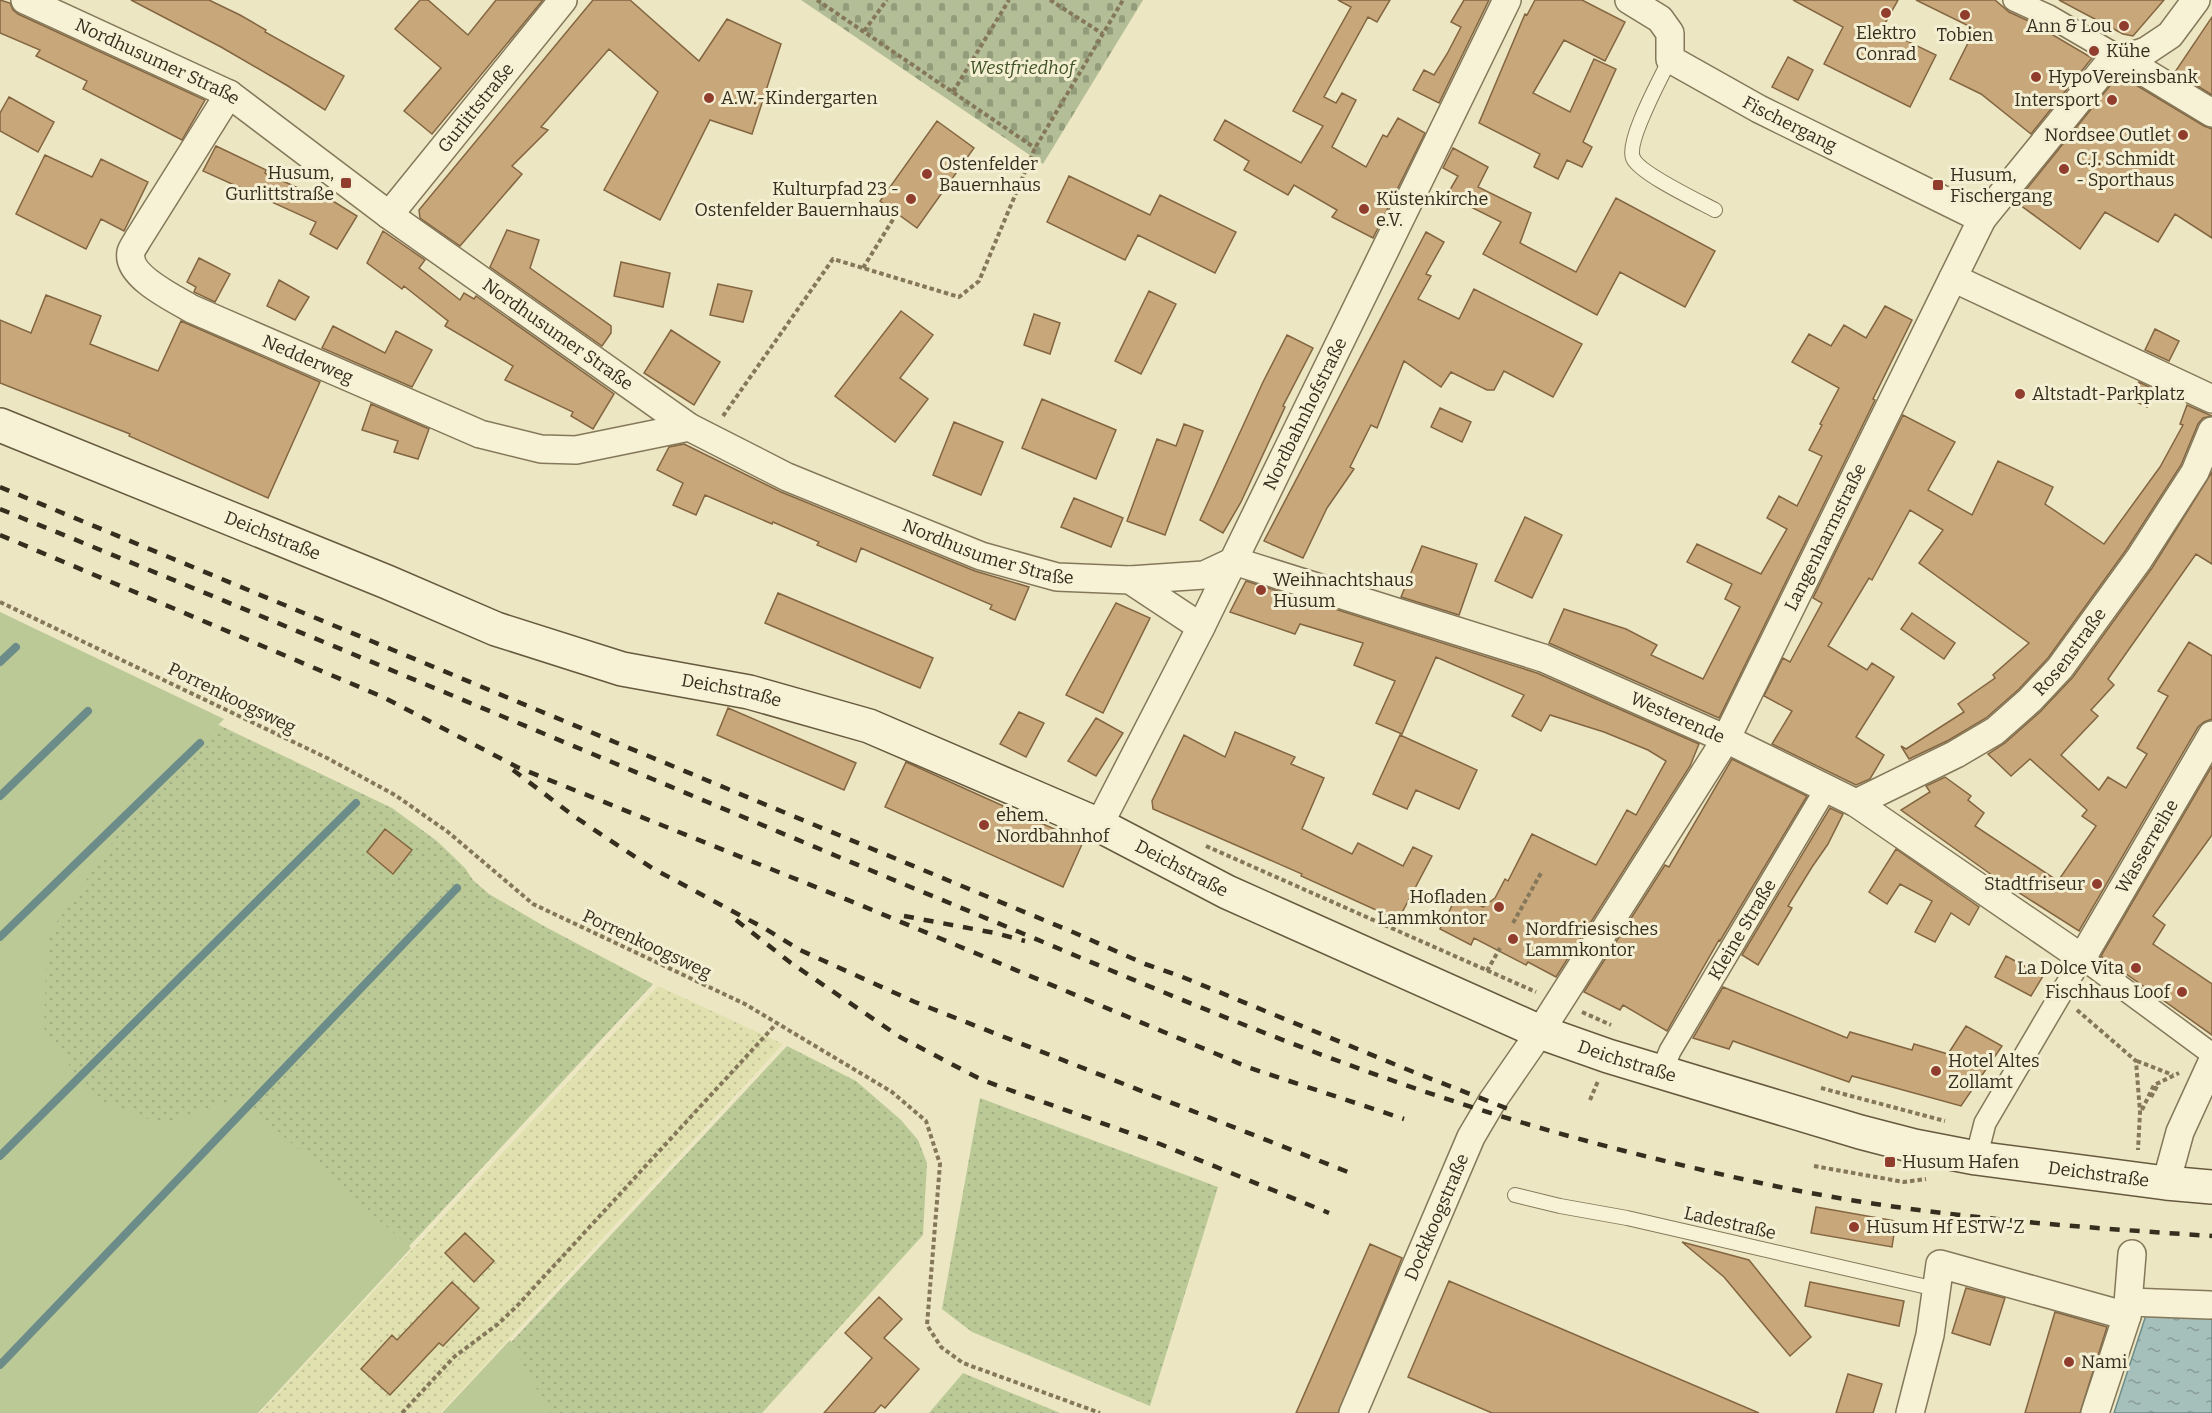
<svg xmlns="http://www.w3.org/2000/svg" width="2212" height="1413" font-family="Bitter,serif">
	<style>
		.farmland { fill: url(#farmland-dots) }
		.grass { fill: url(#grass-dots) }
		.cemetery { fill: url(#cemetery-stones) }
		.park { fill: #bbc997 }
		.water { fill: url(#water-ripples); stroke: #6c8c89; stroke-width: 1.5 }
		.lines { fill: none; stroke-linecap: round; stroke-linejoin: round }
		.stream { stroke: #6c8c89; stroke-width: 8 }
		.building { fill: #c8a77a; stroke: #836641; stroke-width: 1.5 }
		.service-casing { stroke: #85785a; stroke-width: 16 }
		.pedestrian-casing { stroke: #85785a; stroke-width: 24 }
		.minor-casing { stroke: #85785a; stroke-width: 30 }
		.secondary-casing { stroke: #67593e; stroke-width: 36 }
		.path { stroke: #85785a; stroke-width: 4; stroke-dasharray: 4.5 3; stroke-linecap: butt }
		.service { stroke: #f7f2d5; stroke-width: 14 }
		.pedestrian { stroke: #f7f2d5; stroke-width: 21 }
		.minor { stroke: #f7f2d5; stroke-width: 27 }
		.secondary { stroke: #f7f2d5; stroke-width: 33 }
		.rail { stroke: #352d1e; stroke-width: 4.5; stroke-dasharray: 10 10; stroke-linecap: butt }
		.poi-dot { fill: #913d2d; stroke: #f4efd2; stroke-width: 2 }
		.labels { text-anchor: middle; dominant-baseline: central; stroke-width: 6; stroke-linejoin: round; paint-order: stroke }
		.poi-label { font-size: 18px; fill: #352d1e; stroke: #f4efd2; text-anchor: start }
		.street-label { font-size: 18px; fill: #352d1e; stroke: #f4efd2 }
		.park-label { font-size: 18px; font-style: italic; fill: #3f5125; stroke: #f4efd2 }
	</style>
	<defs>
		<pattern id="farmland-dots" width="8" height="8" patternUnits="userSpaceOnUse" patternTransform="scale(1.5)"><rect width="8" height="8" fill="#e1e1b0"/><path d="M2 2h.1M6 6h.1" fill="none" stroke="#c2c197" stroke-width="1.8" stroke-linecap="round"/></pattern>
		<pattern id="grass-dots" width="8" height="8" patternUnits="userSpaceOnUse" patternTransform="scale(1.5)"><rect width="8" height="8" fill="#bbc997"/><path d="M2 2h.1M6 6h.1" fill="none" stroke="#a1ad82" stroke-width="1.8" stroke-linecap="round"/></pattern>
		<pattern id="cemetery-stones" width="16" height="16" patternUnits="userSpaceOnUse" patternTransform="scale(1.5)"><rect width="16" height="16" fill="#b3be96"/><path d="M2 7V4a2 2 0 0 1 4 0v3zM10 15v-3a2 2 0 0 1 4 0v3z" fill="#929b7a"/></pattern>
		<pattern id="water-ripples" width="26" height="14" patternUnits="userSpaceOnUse" patternTransform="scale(1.5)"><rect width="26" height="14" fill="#a5bfbb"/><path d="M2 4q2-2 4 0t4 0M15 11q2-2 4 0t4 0" fill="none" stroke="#879c97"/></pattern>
	</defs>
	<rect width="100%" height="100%" fill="#ece6c2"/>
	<path class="farmland" d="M658,986l125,58 -343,369h-180z"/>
	<path class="grass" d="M0,620l392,188 45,33 28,27 8,12 16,14 53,31 111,59 -399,429h-254z
		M787,1046l69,35 45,39 17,20 9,23 -4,72 -161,178h-317z
		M980,1098l238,89 -68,219 -178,-74 -30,-23z
		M963,1373l97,40h-131z"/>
	<path class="cemetery" d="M801,0h342l-100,164z"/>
	<path class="park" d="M0,612l224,107 -99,105 -78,112 -3,92 47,69 70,27 79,-26 171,150 -153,165h-258z
		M510,1340l40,73h-108z"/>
	<path class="water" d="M2146,1315l66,3v95h-98z"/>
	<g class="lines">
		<path class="stream" d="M0,662l16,-15
			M0,796l88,-85
			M0,937l200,-194
			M0,1156l356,-353
			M0,1365l457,-477"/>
	</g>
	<path class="building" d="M0,0l10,3 3,7 5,4 187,86 -23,40 -99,-51 4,-8 -51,-25 4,-6 -40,-17z
		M131,0h78l31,15 26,15 -1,2 79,44 -19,34 -37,-24 -67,-39z
		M420,0h8l40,35 28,-35h47l-111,134 -28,-23 37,-43 -46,-39z
		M593,0h37l69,61 28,-42 54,25 -29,90 -42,-14 -50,100 -56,-30 54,-98 -49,-43 -68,78 7,3 -36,36 10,8 -62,72 -40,-28 -1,-8z
		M1338,0h52l-13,22 -9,-5 -44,80 12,6 6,-10 14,7 -24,47 34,20 17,-32 4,2 11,-19 27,15 -52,105 -41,-21 5,-7 -43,-25 -6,10 -44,-25 5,-9 -35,-21 11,-20 76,43 22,-37 -30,-15 58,-104z
		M1464,0h25l-50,103 -26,-13 11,-20 10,5 13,-21 14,-27 -10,-5z
		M1535,0h47l43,22 -20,39 -41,-21 -31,53 37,19 24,-53 22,10 -33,73 9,5 -10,20 -15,-7 -9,19 -24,-12 6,-13 -61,-31 46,-109 2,1z
		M1793,0h105l-16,29 54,26 -26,52 -86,-43 19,-37z
		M1916,0h79l14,12 22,10 61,36 -61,76 -50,-40 -31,-15 25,-50z
		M2059,0h105l-31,36 -10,-2z
		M2212,17v78l-37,-23z
		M1788,57l25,13 -15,30 -26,-13z
		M2121,76l83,50 8,3v109l-37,-24 -17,28 -53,-30 -25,37 -64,-47 101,-125z
		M9,97l45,25 -16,30 -38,-21v-18z
		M937,121l37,27 -57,80 -37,-27z
		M216,146l50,24 -1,3 62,28 1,-3 29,18 -20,33 -27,-15 6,-12 -113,-51z
		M1453,148l35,19 -10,20 53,26 -11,30 56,29 40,-74 99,53 -30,56 -65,-35 -23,43 -114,-61 18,-32 -54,-27 11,-19 -15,-8z
		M45,155l47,22 9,-18 47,23 -24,49 -23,-12 -15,30 -70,-35z
		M1069,176l81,39 10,-20 76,37 -21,41 -77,-38 -13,25 -78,-38z
		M507,230l32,10 -9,28 81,58v7l-9,13 -112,-79z
		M383,231l42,29 -6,8 41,32 4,-7 10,6 2,-3 138,98 -21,35 -22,-13 2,-4 -68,-32 8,-14 -68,-40 3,-5 -44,-35 -2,3 -35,-26z
		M1426,232l18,10 -18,32 5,2 -13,23 41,20 15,-30 108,55 -29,53 -49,-26 -10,19h-7l-36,-18 -10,15 -37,-26 -27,67 -6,-3 -21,42 4,2 -27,39 -24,50 -39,-17z
		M199,258l31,16 -15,28 -21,-10 2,-5 -9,-5z
		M621,262l49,11 -7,34 -49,-11z
		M279,280l30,17 -14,23 -28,-14z
		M718,284l34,7 -9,31 -33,-7z
		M1149,291l27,13 -35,70 -26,-13z
		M46,295l55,21 -11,28 68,27 23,-50 139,61 -52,116 -139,-62 1,-2 -130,-51v-63l31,13z
		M1885,306l27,14 -39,79 2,1 -156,318 -170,-75 15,-34 62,20 31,16 -6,10 52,24 37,-72 -15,-8 7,-15 -45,-22 10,-18 64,30 26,-45 -20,-11 12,-22 18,10 25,-50 -13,-6 13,-25 -2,-1 19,-36 -47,-26 17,-28 22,12 13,-21 22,13z
		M901,311l32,24 -33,43 28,21 -33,43 -60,-46z
		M1034,314l26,9 -10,31 -26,-9z
		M333,326l52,27 11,-22 36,19 -20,37 -90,-39z
		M2155,329l24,12 -10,20 -24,-11z
		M671,330l49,32 -26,43 -50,-32z
		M1287,335l26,13 -30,58 2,1 -44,95 -18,31 -23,-13 63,-138z
		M2139,382l16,8 -8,17 -17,-8z
		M1042,399l74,31 -20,49 -74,-31z
		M371,404l58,25 -11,30 -24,-7 4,-11 -36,-11z
		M2187,405l25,11 -9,2 -5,6 -17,41 -55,85 -78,108 -29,31 -33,29 -37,22 -40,19 -8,-13 5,3 58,-37 -6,-8 37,-26 -2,-3 36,-32 -110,-80 24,-33 -33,-20 -38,70 -3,-2 -41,68 39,24 5,-7 22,14 -38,60 28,18 -14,24 -14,6 -84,-41 20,-33 -28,-15 19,-38 7,4 32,-59 -9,-5 90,-183 52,27 -27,48 44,25 26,-54 55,26 -8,17 59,40 56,-77 23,-42 -3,-1z
		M1440,408l31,14 -9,20 -31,-15z
		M954,422l49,20 -22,53 -48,-20z
		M1184,424l19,7 -38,104 -38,-14 30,-82 19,7z
		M684,444l97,48 194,79 54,16 -14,33 -25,-11 2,-4 -131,-57 -5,14 -39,-17 2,-3 -46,-20 -1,2 -67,-29 -9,20 -23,-10 10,-22 -26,-13 12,-23z
		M2212,472v92l-16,-10 -88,125 6,6 -23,25 7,6 -37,39 38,35 9,-13 18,11 21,-34 -10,-6 31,-52 -10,-5 31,-49 23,14v63l-8,3 -6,5 -119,204 -83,-53 -95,-68 29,-18 -4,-6 19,-9 26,19 -3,4 16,13 -9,13 83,55 38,-55 -14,-10 5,-6 -57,-51 -19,17 -23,-22 17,-11 35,-31 33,-35 79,-109z
		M1074,498l49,20 -12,29 -50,-20z
		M1525,517l37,18 -30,63 -37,-17z
		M1422,546l55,18 -18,51 -58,-18z
		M1246,581l291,92 162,71 -9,22 -134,211 -28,-15 -2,3 -52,-27 -3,7 -31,-16 18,-35 25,13 12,-9 10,-19 3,2 24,-47 64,31 31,-55 9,5 30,-54 -18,-11 -44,-18 -54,-17 -9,16 -29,-15 12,-21 -88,-38 -34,77 -26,-11 19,-42 -41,-16 9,-22 -63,-19 -5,10 -65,-22z
		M778,593l155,65 -13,30 -155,-65z
		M1116,603l34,15 -47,95 -37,-18z
		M1912,613l43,30 -11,16 -43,-30z
		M728,708l128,55 -12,27 -127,-55z
		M1019,712l25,11 -18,34 -26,-13z
		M1096,718l27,15 -27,43 -28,-15z
		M1235,732l60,25 -4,7 33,14 -22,51 50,25 6,-11 45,23 10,-19 19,9 -34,64 -97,-44 1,-2 -149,-65 -1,-8 32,-66 41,22z
		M1400,735l77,35 -18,39 -43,-19 -9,19 -34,-15z
		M1732,759l75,37 -87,145 -1,-1 -52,91 -44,-26 -3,5 -36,-18 81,-127 4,2z
		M906,762l177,80 -20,45 -178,-80z
		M2212,766v69l-59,81 12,9 -12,19 59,40v51l-111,-79z
		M1830,808l13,6 -15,30 -16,23 -24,39 4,2 -34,57 -16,-10z
		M385,829l27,21 -19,24 -26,-22z
		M1896,849l83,58 -10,18 -18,-12 -16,29 -20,-10 17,-31 -32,-17 -13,20 -18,-12z
		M2006,956l37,20 -12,20 -36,-19z
		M1723,987l124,51 3,-6 62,18 2,-6 34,10 18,-28 36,20 -41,60 -109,-30 -3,6 -116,-41 -4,8 -36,-11z
		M1816,1207l80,14 -4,26 -81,-14z
		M465,1233l29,28 -20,21 -29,-29z
		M1682,1242l67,18 62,77 -21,19 -66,-79z
		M1370,1244l32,14 -64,155h-42z
		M1449,1281l310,132h-267l-84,-36z
		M452,1282l27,26 -36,38 -4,-3 -49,52 -29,-26 31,-34 5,5z
		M1810,1282l94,19 -5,25 -94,-20z
		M1966,1288l39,10 -15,47 -38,-12z
		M879,1297l23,22 -18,19 35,31 -34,39 -4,-3 -7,8h-50l48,-55 -27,-25z
		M2055,1312l52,15 -27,86h-55z
		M1848,1374l34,10 -9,29h-37z"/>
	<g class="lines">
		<defs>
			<path id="service" d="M1670,59c-9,19 -44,82 -37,99 6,15 65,43 82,52
				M1515,1195l45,11 67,12 309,71"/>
			<g id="pedestrian">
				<path d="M2014,0l35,16 74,43"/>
				<path id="s1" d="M1661,1073l9,-22 157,-264"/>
				<path d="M1976,1158l9,-35 97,-165 130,96"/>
			</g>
			<g id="minor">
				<path id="s2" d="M25,0l204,94 160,121 300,212 98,50 194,79 76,21 73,3 71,47"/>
				<path id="s3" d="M1629,0l31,19 10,14v26l89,50 223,110"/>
				<path d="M2123,59l89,54"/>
				<path id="s4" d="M229,94l-91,145c-2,4 -6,9 -7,13 -5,24 44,47 61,57l288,125 61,15 35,1 113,-23"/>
				<path id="s5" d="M389,215l174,-215"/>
				<path d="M1953,278l259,121"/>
				<path id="s6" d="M1234,561l309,97 183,81 130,64 226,155 130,-223"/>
				<path d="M1130,580l74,-5 30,-14"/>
				<path id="s7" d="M1856,803l100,-49 39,-23 35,-31 30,-32 79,-109 56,-87 17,-41"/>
				<path id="s8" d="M1099,825l102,-198 306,-627"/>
				<path d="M2166,1183l14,-51 32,-70"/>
				<path d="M2129,1302l81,3"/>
				<path id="s9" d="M1353,1413l118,-276 20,-34 49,-71 186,-293 256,-520 126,-155 38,-13 24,-16 26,-35"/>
				<path d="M1910,1413l20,-78 10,-71 187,52"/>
				<path d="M2095,1413l32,-97 5,-62"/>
			</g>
			<g id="secondary">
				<path id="s10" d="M0,425l387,157 109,47 126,40 127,23 120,34 230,99 128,67 313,140 68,24 252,76 54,14 62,12 190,25 46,4"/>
			</g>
		</defs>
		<use href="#service" class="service-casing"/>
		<use href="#pedestrian" class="pedestrian-casing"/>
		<use href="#minor" class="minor-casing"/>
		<use href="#secondary" class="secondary-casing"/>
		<path class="path" d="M817,0l218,148
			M1050,0l53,34
			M864,31l23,-31
			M953,92l56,-92
			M863,268l34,-55
			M723,416l110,-157 126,38 20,-16 56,-133 88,-148
			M0,602l327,156 68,37 53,37 85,72 212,100 147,88 34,29 14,43 -13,161 14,22 22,16 137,50
			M1206,846l330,146
			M1513,923l28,-50
			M1487,971l13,-23
			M2077,1010l59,51 4,51 -2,38
			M1582,1012l29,13
			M2137,1061l36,14
			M1821,1088l124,33
			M2151,1097l8,-14
			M1590,1100l8,-19
			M2142,1110l12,-25 25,-12
			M1814,1166l90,16 22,-3
			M402,1413l52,-56 44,-33 19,-18 260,-283"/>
		<use href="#service" class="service"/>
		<use href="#pedestrian" class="pedestrian"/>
		<use href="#minor" class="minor"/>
		<use href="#secondary" class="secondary"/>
		<path class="rail" d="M0,487l1075,446 70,31 35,12 231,95 100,39
			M0,509c305,124 609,252 913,379 174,71 347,149 525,208 104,35 212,63 318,86 150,33 304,44 456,54
			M0,535l383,162 134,70 341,137 392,164 154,51
			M513,770l62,47 77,51 112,60 36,22 115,52 438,172
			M904,916l91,17 30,8
			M736,920l55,43 109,74 82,43 178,64 169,69"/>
	</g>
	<g class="poi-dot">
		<circle cx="1886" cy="13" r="6"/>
		<circle cx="1965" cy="15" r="6"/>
		<circle cx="2124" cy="26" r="6"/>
		<circle cx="2094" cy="51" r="6"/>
		<circle cx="2036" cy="77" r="6"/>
		<circle cx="709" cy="98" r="6"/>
		<circle cx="2112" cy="100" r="6"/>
		<circle cx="2183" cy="135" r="6"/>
		<circle cx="2064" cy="169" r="6"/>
		<circle cx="927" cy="174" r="6"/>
		<rect x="340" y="177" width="12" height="12" rx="3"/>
		<rect x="1932" y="179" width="12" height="12" rx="3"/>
		<circle cx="911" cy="199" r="6"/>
		<circle cx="1364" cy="209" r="6"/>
		<circle cx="2020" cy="394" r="6"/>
		<circle cx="1261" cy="590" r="6"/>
		<circle cx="984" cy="825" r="6"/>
		<circle cx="2097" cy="884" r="6"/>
		<circle cx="1499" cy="907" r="6"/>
		<circle cx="1513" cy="939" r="6"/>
		<circle cx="2136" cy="968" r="6"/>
		<circle cx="2182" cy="992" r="6"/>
		<circle cx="1936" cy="1071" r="6"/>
		<rect x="1884" y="1156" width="12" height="12" rx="3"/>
		<circle cx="1854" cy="1227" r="6"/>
		<circle cx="2069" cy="1362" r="6"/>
	</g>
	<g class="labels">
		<g class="poi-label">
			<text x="2112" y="26" text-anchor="end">Ann &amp; Lou</text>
			<text x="1886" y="33" text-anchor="middle">Elektro<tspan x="1886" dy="21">Conrad</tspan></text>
			<text x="1965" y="35" text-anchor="middle">Tobien</text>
			<text x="2106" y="51">Kühe</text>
			<text x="2048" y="77">HypoVereinsbank</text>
			<text x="721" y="98">A.W.-Kindergarten</text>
			<text x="2100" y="100" text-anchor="end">Intersport</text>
			<text x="2171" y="135" text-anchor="end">Nordsee Outlet</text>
			<text x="2076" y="159">C.J. Schmidt<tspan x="2076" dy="21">- Sporthaus</tspan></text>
			<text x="939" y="164">Ostenfelder<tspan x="939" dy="21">Bauernhaus</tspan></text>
			<text x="334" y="173" text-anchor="end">Husum,<tspan x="334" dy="21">Gurlittstraße</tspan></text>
			<text x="1950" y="175">Husum,<tspan x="1950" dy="21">Fischergang</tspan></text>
			<text x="899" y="189" text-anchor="end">Kulturpfad 23 -<tspan x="899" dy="21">Ostenfelder Bauernhaus</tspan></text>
			<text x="1376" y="199">Küstenkirche<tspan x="1376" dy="21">e.V.</tspan></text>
			<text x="2032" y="394">Altstadt-Parkplatz</text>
			<text x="1273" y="580">Weihnachtshaus<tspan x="1273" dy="21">Husum</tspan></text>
			<text x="996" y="815">ehem.<tspan x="996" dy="21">Nordbahnhof</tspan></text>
			<text x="2085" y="884" text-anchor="end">Stadtfriseur</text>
			<text x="1487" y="897" text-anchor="end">Hofladen<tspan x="1487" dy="21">Lammkontor</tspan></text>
			<text x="1525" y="929">Nordfriesisches<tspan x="1525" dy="21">Lammkontor</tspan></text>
			<text x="2124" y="968" text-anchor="end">La Dolce Vita</text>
			<text x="2170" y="992" text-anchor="end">Fischhaus Loof</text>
			<text x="1948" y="1061">Hotel Altes<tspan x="1948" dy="21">Zollamt</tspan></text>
			<text x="1902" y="1162">Husum Hafen</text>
			<text x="1866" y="1227">Husum Hf ESTW-Z</text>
			<text x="2081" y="1362">Nami</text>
		</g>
		<g class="street-label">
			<text stroke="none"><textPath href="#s2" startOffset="146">Nordhusumer Straße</textPath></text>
			<text stroke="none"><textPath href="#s5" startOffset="138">Gurlittstraße</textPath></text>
			<text stroke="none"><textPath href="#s3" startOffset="216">Fischergang</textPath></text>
			<text stroke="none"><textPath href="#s2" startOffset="632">Nordhusumer Straße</textPath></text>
			<text stroke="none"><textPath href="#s4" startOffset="400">Nedderweg</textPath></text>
			<text stroke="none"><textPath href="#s8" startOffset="460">Nordbahnhofstraße</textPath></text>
			<text stroke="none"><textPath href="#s10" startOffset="294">Deichstraße</textPath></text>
			<text stroke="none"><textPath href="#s9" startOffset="998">Langenharmstraße</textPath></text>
			<text stroke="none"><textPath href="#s2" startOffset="1118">Nordhusumer Straße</textPath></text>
			<text stroke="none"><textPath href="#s7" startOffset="266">Rosenstraße</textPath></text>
			<text stroke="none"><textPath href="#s10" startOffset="780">Deichstraße</textPath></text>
			<text transform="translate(232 698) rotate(26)">Porrenkoogsweg</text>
			<text stroke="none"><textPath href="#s6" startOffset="471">Westerende</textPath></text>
			<text stroke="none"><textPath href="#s6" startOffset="1072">Wasserreihe</textPath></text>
			<text stroke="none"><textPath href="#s10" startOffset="1266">Deichstraße</textPath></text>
			<text stroke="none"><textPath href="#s1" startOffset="165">Kleine Straße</textPath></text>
			<text transform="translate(647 944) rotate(25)">Porrenkoogsweg</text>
			<text stroke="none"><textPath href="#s10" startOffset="1752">Deichstraße</textPath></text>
			<text stroke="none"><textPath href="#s10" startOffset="2238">Deichstraße</textPath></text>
			<text stroke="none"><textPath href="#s9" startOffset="213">Dockkoogstraße</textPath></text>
			<text transform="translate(1730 1223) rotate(13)">Ladestraße</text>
		</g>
		<g class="park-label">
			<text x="1022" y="68">Westfriedhof</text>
		</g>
	</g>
</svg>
